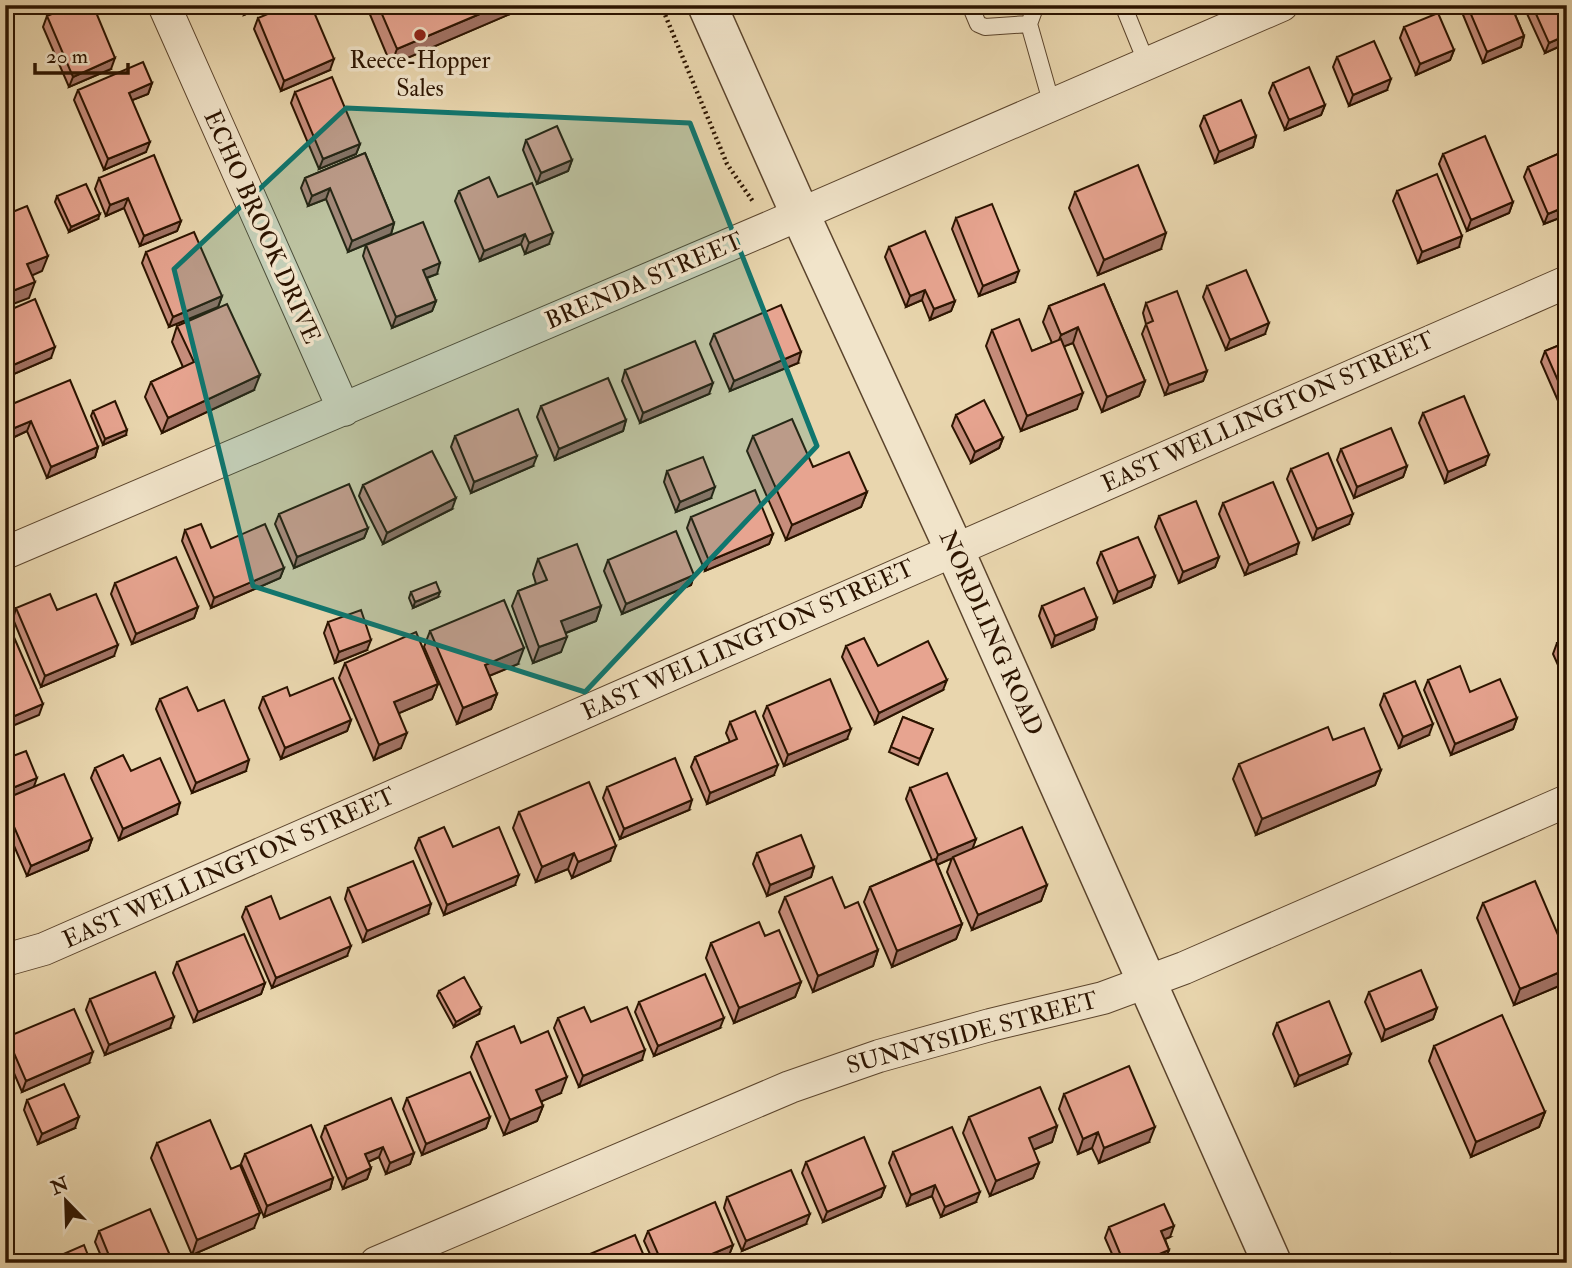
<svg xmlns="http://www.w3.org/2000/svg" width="1572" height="1268" font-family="'IM FELL Double Pica',serif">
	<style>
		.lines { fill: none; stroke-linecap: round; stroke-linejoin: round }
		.service-casing { stroke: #5b442c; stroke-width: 18 }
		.minor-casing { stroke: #5b442c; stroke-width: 34 }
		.tertiary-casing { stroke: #5b442c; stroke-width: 41 }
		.path { stroke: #2c1400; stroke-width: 4.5; stroke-dasharray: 2 3.5; stroke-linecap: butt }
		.service { stroke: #f1e4ca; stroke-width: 16 }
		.minor { stroke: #f1e4ca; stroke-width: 32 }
		.tertiary { stroke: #f1e4ca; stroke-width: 38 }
		.wall { fill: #c78d7c; stroke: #2c1400; stroke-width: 2 }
		.shaded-wall { fill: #a27365; stroke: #2c1400; stroke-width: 2 }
		.building { fill: #e7a490; stroke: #2c1400; stroke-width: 2 }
		.marked { fill: #0f766e; fill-opacity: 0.2; stroke: #0f766e; stroke-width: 5; stroke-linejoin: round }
		.poi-dot { fill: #8f2418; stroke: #f1e4ca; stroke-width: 2.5 }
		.labels { text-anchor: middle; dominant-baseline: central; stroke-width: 7; stroke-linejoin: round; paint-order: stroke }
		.poi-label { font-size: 24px; fill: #2c1400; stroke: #f1e4ca }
		.street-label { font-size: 24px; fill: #2c1400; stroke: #f1e4ca }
	</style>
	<rect width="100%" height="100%" fill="#e9d6ae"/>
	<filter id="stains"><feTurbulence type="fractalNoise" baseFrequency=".00286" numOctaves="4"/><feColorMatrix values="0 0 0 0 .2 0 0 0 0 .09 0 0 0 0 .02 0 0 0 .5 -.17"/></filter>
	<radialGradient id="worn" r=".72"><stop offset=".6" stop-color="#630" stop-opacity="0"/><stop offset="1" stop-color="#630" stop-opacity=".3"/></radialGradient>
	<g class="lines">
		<defs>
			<path id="service" d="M970,5l8,19 7,3 44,-3
				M1036,5l-7,19 23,81
				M1123,5l24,59"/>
			<path id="minor" d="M164,5l180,405
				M5,553l754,-321 523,-227
				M5,960l39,-11 1523,-667
				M376,1263l414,-176 89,-31 111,-31 113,-27 81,-30 383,-167"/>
			<path id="tertiary" d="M707,5l93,209 154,335 318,714"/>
		</defs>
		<use href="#service" class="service-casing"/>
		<use href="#minor" class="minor-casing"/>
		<use href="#tertiary" class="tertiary-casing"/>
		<path class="path" d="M661,5l66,159 27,39"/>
		<use href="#service" class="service"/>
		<use href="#minor" class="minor"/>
		<use href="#tertiary" class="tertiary"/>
	</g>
	<path class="wall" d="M240,5h28l-24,10z
		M366,5h165l-140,60z
		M1463,5h48l13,31 -3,11 -38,16 -22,-53z
		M1523,5h44v38l-22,10z
		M47,16l64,53 -42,18 -26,-60z
		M258,18l72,52 -49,21 -27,-62z
		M1404,27l50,23 -4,10 -34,15 -16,-37z
		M1337,57l50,33 -38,16 -16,-39z
		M152,83l-4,11 -16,6 14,52 -42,18 -30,-70 4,-10z
		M1273,83l52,22 -4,10 -36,15 -16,-37z
		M295,92l65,52 -4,10 -37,15 -28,-66z
		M1204,116l52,20 -3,11 -38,16 -15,-37z
		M526,140l46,20 -4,11 -31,13 -14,-34z
		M1567,150v65l-23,9 -20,-47 4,-10z
		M365,153l29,70 -3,11 -43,18 -22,-53 -18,7 -7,-18 4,-10z
		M1443,154l70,48 -4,11 -42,18 -28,-67z
		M99,178l82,43 -4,10 -37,15 -16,-38 -18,8 -11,-27z
		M459,191l39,6 51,47 -24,10 -4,-10 -41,17 -25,-60z
		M1397,191l62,56 -41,16 -25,-62z
		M1075,192l86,57 -63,26 -29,-67z
		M57,196l41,23 -29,13 -14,-30z
		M956,218l59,64 -36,14 -27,-67z
		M366,245l71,29 -10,4 9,23 -4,10 -40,17 -29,-72z
		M889,247l66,54 -4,10 -21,9 -8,-20 -16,7 -21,-50z
		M146,252l76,44 -4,11 -49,20 -27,-64z
		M1104,284l41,97 -6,15 -37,16 -29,-69 -9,3 13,63 -56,22 -35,-85 6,-16 40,21 20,-8 -9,-21 6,-16z
		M1207,286l58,48 -39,16 -23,-53z
		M1146,303l61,68 -4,10 -38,14 -23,-61 4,-10 -3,-11z
		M5,312l46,46 -44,19 -2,-5z
		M177,326l77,64 -92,43 -17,-36 6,-15 32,-15 -11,-25z
		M714,334l84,29 -68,28 -20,-47z
		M1567,342v65l-5,3 -21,-48 4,-11z
		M625,370l84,24 -69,29 -18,-42z
		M541,406l85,14 -3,11 -68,29 -18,-43z
		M5,407l93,40 -3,10 -48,21 -20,-47 -19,9 -3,-6z
		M93,411l33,24 -23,10 -12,-29z
		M1423,413l62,52 -40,18 -26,-60z
		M956,415l47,23 -4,10 -28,15 -19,-37z
		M455,436l78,30 -62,27 -20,-46z
		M753,436l60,31 54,25 -6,15 -75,33 -39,-89z
		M1341,449l66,17 -4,11 -49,21 -17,-38z
		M1291,469l58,55 -36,16 -26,-61z
		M667,471l44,27 -35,14 -12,-30z
		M363,485l89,24 -69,35 -24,-48z
		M1223,503l73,51 -51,21 -26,-61z
		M279,514l89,14 -4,10 -70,30 -19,-44z
		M1159,516l60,41 -4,10 -36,16 -24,-56z
		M691,517l82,17 -4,10 -64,27 -18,-43z
		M185,530l26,18 73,20 -4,10 -69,30 -29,-67z
		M1101,552l54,24 -4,11 -37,16 -17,-40z
		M538,559l63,47 -5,15 -30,12 -5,19 -28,11 -21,-57 6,-15 18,-7 -3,-10z
		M608,560l86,15 -3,10 -69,29 -18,-43z
		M115,583l83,24 -4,11 -62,26 -21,-50z
		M411,592l27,5 -25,11 -4,-10z
		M1042,606l55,12 -3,11 -42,18 -13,-31z
		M16,608l41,2 57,46 -73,31 -28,-68z
		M328,622l39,28 -32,13 -11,-30z
		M430,631l88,33 -29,12 8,18 -6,15 -34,15 -33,-77z
		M1567,639v46l-14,-31 4,-11z
		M846,646l32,20 65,24 -68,34 -33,-67z
		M345,663l93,21 -6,15 -33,14 2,35 -27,12 -35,-82z
		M1428,680l89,38 -4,11 -62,26 -27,-65z
		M1384,694l45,41 -30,13 -19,-43z
		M290,696l61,24 -4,11 -66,28 -22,-51 4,-11z
		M160,699l38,12 48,60 -54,22 -36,-84z
		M767,706l80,33 -63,27 -21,-50z
		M903,717l30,12 -15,36 -29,-13z
		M730,722l44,53 -67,29 -16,-37 4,-10 35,-15 -4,-9z
		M5,759l29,28 58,52 -4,11 -61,26 -22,-51z
		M1239,764l142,6 -6,15 -119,50 -23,-56z
		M95,768l36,3 46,43 -58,26 -28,-62z
		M607,787l82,23 -69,29 -17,-41z
		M910,788l66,51 -4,9 75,37 -6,16 -69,29 -25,-58 5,-14 -15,7 25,59 -6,15 -64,28 -28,-65 6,-15 62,-27 -26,-61z
		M519,812l91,49 -38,17 -4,-9 -32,13 -23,-54z
		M419,838l34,9 62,38 -71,30 -29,-67z
		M757,853l57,14 -3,10 -44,19 -14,-32z
		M1567,886v37l-9,-21 5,-15z
		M348,888l80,26 -65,28 -18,-43z
		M785,897l60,11 33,42 -5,16 -60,26 -34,-80z
		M1483,903l84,53 -1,27 -52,22 -37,-87z
		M246,907l34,12 67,37 -75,32 -30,-71z
		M765,936l36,46 -6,15 -61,26 -28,-65 5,-15z
		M177,962l88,21 -4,11 -67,28 -21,-49z
		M439,991l40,23 -25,13 -17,-31z
		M1369,992l68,16 -4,11 -51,22 -17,-39z
		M90,999l80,29 -65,27 -19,-45z
		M639,1002l81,26 -66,28 -19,-44z
		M558,1018l33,4 51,38 -63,27 -25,-59z
		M1277,1023l70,41 -52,22 -22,-52z
		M7,1037l82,26 -67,29 -17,-40v-9z
		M477,1042l44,1 40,50 -20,8 2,5 -6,15 -33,14 -33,-78z
		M1434,1046l111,66 -6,15 -68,30 -42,-96z
		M1064,1094l85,48 -50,21 -7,-15 -14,6 -19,-45z
		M407,1098l83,19 -4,11 -64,27 -19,-46z
		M27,1100l48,28 -37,16 -14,-34z
		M969,1117l88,9 -5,16 -19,8 6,13 -6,15 -43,18 -27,-63z
		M325,1126l89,27 -4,11 -24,10 -7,-17 -11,5 3,6 -4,11 -24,10 -22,-52z
		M157,1143l97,85 -62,27 -41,-97z
		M893,1152l83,50 -35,15 -9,-21 -25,10 -18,-43z
		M245,1154l88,24 -3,11 -66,28 -23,-53z
		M806,1162l79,25 -4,10 -58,25 -21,-49z
		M727,1197l79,27 -64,27 -18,-43z
		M1109,1227l61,10 -5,2 4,11 -4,10 -6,3h-43l-11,-25z
		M99,1231l72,32h-67l-9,-21z
		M648,1231l85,14 -4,10 -17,8h-58l-10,-22z"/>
	<path class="shaded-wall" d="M48,5h8l-10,4z
		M248,5h20l-24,10z
		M501,5h30l-140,60 6,-16z
		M1567,35v8l-22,10 4,-10z
		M1524,36l-3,11 -38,16 4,-11z
		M1454,50l-4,10 -34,15 4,-11z
		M115,58l-4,11 -42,18 4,-10z
		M334,59l-4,11 -49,21 3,-10z
		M1391,79l-4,11 -38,16 4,-11z
		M152,83l-4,11 -23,9 4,-10z
		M1325,105l-4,10 -36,15 4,-10z
		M1256,136l-3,11 -38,16 4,-11z
		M150,142l-4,10 -42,18 4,-11z
		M360,144l-4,10 -37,15 4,-10z
		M572,160l-4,11 -31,13 4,-11z
		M330,188l-4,11 -18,7 4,-10z
		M11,198l-4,11 -2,1v-9z
		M128,198l-4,10 -18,8 4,-11z
		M1513,202l-4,11 -42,18 4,-11z
		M1567,206v9l-23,9 4,-10z
		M100,214l-2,5 -29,13 2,-5z
		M181,221l-4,10 -37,15 4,-10z
		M394,223l-3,11 -43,18 4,-11z
		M553,233l-4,11 -24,10 4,-11z
		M1166,233l-5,16 -63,26 6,-15z
		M525,234l-4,10 -41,17 4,-10z
		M1462,236l-3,11 -41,16 4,-11z
		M48,256l-6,15 -20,9 5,-16z
		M440,263l-3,11 -17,6 3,-10z
		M1019,271l-4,11 -36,14 4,-10z
		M35,282l-6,16 -24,9v-13z
		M925,290l-3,10 -16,7 4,-11z
		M222,296l-4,11 -49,20 4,-10z
		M436,301l-4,10 -40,17 4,-11z
		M955,301l-4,10 -21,9 4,-11z
		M1269,323l-4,11 -39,16 4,-10z
		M1078,327l-5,16 -18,7 6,-15z
		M55,347l-4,11 -44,19 4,-11z
		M801,352l-3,11 -68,28 4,-10z
		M1207,371l-4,10 -38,14 4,-10z
		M260,375l-6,15 -92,43 6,-15z
		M1145,381l-6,15 -37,16 5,-15z
		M713,383l-4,11 -69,29 3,-10z
		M1083,393l-6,16 -56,22 6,-15z
		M1566,399h1v8l-5,3z
		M626,420l-3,11 -68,29 4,-11z
		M31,421l-4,10 -19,9 4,-11z
		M127,430l-1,5 -23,10 2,-6z
		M1003,438l-4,10 -28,15 4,-11z
		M98,447l-3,10 -48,21 4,-11z
		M1489,455l-4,10 -40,18 3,-11z
		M537,456l-4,10 -62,27 3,-11z
		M1407,466l-4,11 -49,21 3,-11z
		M715,487l-4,11 -35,14 4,-10z
		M867,492l-6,15 -75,33 6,-15z
		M456,498l-4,11 -69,35 4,-11z
		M1353,514l-4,10 -36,16 4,-11z
		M368,528l-4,10 -70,30 3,-11z
		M773,534l-4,10 -64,27 4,-10z
		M1299,543l-3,11 -51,21 4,-10z
		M1219,557l-4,10 -36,16 4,-11z
		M284,568l-4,10 -69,30 3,-10z
		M694,575l-3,10 -69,29 4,-10z
		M1155,576l-4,11 -37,16 4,-11z
		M440,592l-2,5 -25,11 2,-6z
		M601,606l-5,15 -41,16 6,-16z
		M198,607l-4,11 -62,26 4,-10z
		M1097,618l-3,11 -42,18 3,-11z
		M567,637l-6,15 -28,11 6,-16z
		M371,640l-4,10 -32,13 4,-11z
		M118,645l-4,11 -73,31 4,-11z
		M524,648l-6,16 -39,16 6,-15z
		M947,680l-4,10 -68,34 4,-11z
		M438,684l-6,15 -44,19 6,-16z
		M497,694l-6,15 -34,15 6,-16z
		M43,704l-4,11 -34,14v-9z
		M1517,718l-4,11 -62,26 4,-11z
		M351,720l-4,11 -66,28 4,-11z
		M1433,724l-4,11 -30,13 4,-11z
		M851,729l-4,10 -63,27 4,-11z
		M407,733l-6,15 -27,12 5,-15z
		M249,760l-3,11 -54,22 4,-10z
		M778,765l-4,10 -67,29 3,-11z
		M1381,770l-6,15 -119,50 6,-16z
		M37,778l-4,11 -28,11v-9z
		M692,800l-3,10 -69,29 4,-10z
		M180,803l-3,11 -58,26 4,-11z
		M92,839l-4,11 -61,26 4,-10z
		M976,839l-4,11 -38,16 4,-11z
		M616,846l-6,15 -38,17 6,-16z
		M574,853l-6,16 -32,13 6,-15z
		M814,867l-3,10 -44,19 3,-11z
		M519,875l-4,10 -71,30 3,-10z
		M1047,885l-6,16 -69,29 6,-15z
		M431,904l-3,10 -65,28 4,-11z
		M962,924l-6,15 -64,28 5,-16z
		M351,946l-4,10 -75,32 4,-10z
		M878,950l-5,16 -60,26 5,-16z
		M1567,969l-1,14 -52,22 6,-16z
		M801,982l-6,15 -61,26 5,-15z
		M265,983l-4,11 -67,28 4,-10z
		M481,1008l-2,6 -25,13 2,-5z
		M1437,1008l-4,11 -51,22 3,-11z
		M174,1017l-4,11 -65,27 4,-10z
		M724,1018l-4,10 -66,28 4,-10z
		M645,1050l-3,10 -63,27 4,-11z
		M93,1052l-4,11 -67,29 4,-11z
		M1351,1054l-4,10 -52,22 4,-10z
		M567,1077l-6,16 -30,13 5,-16z
		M13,1090l-4,11 -4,2v-9z
		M543,1106l-6,15 -33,14 6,-15z
		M1545,1112l-6,15 -68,30 5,-15z
		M79,1117l-4,11 -37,16 4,-10z
		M490,1117l-4,11 -64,27 4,-11z
		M1057,1126l-5,16 -29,12 6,-16z
		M1155,1127l-6,15 -50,21 5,-15z
		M1098,1132l-6,16 -14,6 5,-15z
		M383,1147l-4,10 -18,8 4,-11z
		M414,1153l-4,11 -24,10 4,-11z
		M1039,1163l-6,15 -43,18 6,-15z
		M371,1168l-4,11 -24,10 4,-10z
		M333,1178l-3,11 -66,28 3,-11z
		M935,1185l-3,11 -25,10 4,-11z
		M885,1187l-4,10 -58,25 4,-10z
		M980,1192l-4,10 -35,15 4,-10z
		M260,1213l-6,15 -62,27 5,-15z
		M810,1214l-4,10 -64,27 4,-10z
		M1174,1226l-4,11 -12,5 3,-11z
		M733,1245l-4,10 -17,8h-21z
		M1169,1250l-4,10 -6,3h-21z"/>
	<path class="building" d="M73,5h20l22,53 -42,19 -26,-61z
		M289,5h22l23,54 -50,22 -26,-63z
		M378,5h123l-104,44z
		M1467,5h44l13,31 -37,16z
		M1532,5h35v30l-18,8z
		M1438,13l16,37 -34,14 -16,-37z
		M1374,41l17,38 -38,16 -16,-38z
		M143,62l9,21 -23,10 21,49 -42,17 -30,-69z
		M1309,67l16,38 -36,15 -16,-37z
		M332,77l28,67 -37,15 -28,-67z
		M1241,100l15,36 -37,16 -15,-36z
		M557,126l15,34 -31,13 -15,-33z
		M1485,136l28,66 -42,18 -28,-66z
		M1567,150v56l-19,8 -20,-47z
		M365,153l29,70 -42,18 -22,-53 -18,8 -7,-18z
		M154,155l27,66 -37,15 -16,-38 -18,7 -11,-27z
		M1138,165l28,68 -62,27 -29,-68z
		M1437,174l25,62 -40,16 -25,-61z
		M489,177l9,20 34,-14 21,50 -24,10 -4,-9 -41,17 -25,-60z
		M86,184l14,30 -29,13 -14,-31z
		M5,185l6,13 -6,3z
		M992,204l27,67 -36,15 -27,-68z
		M27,206l21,50 -21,8 8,18 -30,12v-79z
		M423,222l17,41 -17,7 13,31 -40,16 -30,-72z
		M925,231l30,70 -21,8 -9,-19 -15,6 -21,-49z
		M194,232l28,64 -49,21 -27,-65z
		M1246,270l23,53 -39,17 -23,-54z
		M1104,284l41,97 -38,16 -29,-70 -17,8 -12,-29z
		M1177,291l30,80 -38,14 -23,-61 7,-3 -7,-18z
		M35,299l20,48 -44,19 -6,-13v-41z
		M227,304l33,71 -92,43 -17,-36 43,-20 -17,-36z
		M781,305l20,47 -67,29 -20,-47z
		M1019,319l13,32 29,-12 22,54 -56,23 -35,-86z
		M695,341l18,42 -70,30 -18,-43z
		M1567,342v57h-1l-21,-48z
		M608,378l18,42 -67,29 -18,-43z
		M70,380l28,67 -47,20 -20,-46 -19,8 -7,-15v-7z
		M1464,396l25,59 -41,17 -25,-59z
		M984,400l19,38 -28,14 -19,-37z
		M115,401l12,29 -22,9 -12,-28z
		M518,409l19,47 -63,26 -19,-46z
		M792,419l21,48 36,-15 18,40 -75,33 -39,-89z
		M1391,428l16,38 -50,21 -16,-38z
		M432,451l24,47 -69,35 -24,-48z
		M1328,453l25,61 -36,15 -26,-60z
		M703,457l12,30 -35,15 -13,-31z
		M1273,482l26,61 -50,22 -26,-62z
		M349,484l19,44 -71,29 -18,-43z
		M755,490l18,44 -64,27 -18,-44z
		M1196,501l23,56 -36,15 -24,-56z
		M201,524l10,24 54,-24 19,44 -70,30 -29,-68z
		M676,531l18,44 -68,29 -18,-44z
		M1138,537l17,39 -37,16 -17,-40z
		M577,544l24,62 -40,15 6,16 -28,10 -21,-56 29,-11 -9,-21z
		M176,557l22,50 -62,27 -21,-51z
		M436,582l4,10 -25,10 -4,-10z
		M1084,588l13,30 -42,18 -13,-30z
		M50,594l7,16 39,-16 22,51 -73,31 -29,-68z
		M504,600l20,48 -39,17 12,29 -34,14 -33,-77z
		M361,610l10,30 -32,12 -11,-30z
		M416,632l22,52 -44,18 13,31 -28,12 -34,-82z
		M13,635l30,69 -38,16v-81z
		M864,638l14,28 50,-25 19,39 -68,33 -33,-67z
		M1567,639v26l-10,-22z
		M1460,666l10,26 30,-13 17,39 -62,26 -27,-64z
		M333,678l18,42 -66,28 -22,-51 24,-10 3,9z
		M830,679l21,50 -63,26 -21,-49z
		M1415,681l18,43 -30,13 -19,-43z
		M187,687l11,24 26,-11 25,60 -53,23 -36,-84z
		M755,711l23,54 -68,28 -15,-36 42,-18 -7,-17z
		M903,717l30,12 -13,30 -29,-12z
		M1328,727l5,13 31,-12 17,42 -119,49 -23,-55z
		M26,751l11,27 -32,13v-32z
		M123,755l8,16 29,-13 20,45 -57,26 -28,-61z
		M675,758l17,42 -68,29 -17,-42z
		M947,773l29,66 -38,16 -28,-67z
		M64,774l28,65 -61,27 -26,-60v-7z
		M589,782l27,64 -38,16 -4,-9 -32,14 -23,-55z
		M444,827l9,20 46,-20 20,48 -72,30 -28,-67z
		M1022,827l25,58 -69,30 -25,-58z
		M801,835l13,32 -44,18 -13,-32z
		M935,859l27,65 -65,27 -27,-64z
		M413,861l18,43 -64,27 -19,-43z
		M832,877l13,31 13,-6 20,48 -60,26 -33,-79z
		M1535,881l32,75v13l-47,20 -37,-86z
		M271,896l9,23 50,-22 21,49 -75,32 -30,-71z
		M759,922l6,14 14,-6 22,52 -62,26 -28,-65z
		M244,934l21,49 -67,29 -21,-50z
		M1421,970l16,38 -52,22 -16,-38z
		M155,972l19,45 -65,28 -19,-46z
		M705,974l19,44 -66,28 -19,-44z
		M464,977l17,31 -25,14 -17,-31z
		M1329,1001l22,53 -52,22 -22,-53z
		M584,1007l7,15 36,-15 18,43 -62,26 -25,-58z
		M74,1009l19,43 -67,29 -19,-44z
		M1502,1015l43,97 -69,30 -42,-96z
		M514,1026l7,17 27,-12 19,46 -31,13 7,16 -33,14 -33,-78z
		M1129,1066l26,61 -51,21 -6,-16 -15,7 -19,-45z
		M5,1071l8,19 -8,4z
		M470,1072l20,45 -64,27 -19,-46z
		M64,1084l15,33 -37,17 -15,-34z
		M1040,1087l17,39 -28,12 10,25 -43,18 -27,-64z
		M391,1098l23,55 -24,10 -7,-16 -18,7 6,14 -24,11 -22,-53z
		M210,1120l21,49 9,-4 20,48 -63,27 -40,-97z
		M311,1125l22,53 -66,28 -22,-52z
		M952,1127l28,65 -35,15 -10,-22 -24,10 -18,-43z
		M864,1137l21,50 -58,25 -21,-50z
		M791,1170l19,44 -64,27 -19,-44z
		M715,1202l18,43 -42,18h-29l-14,-32z
		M1164,1204l10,22 -13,5 8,19 -31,13h-14l-15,-36z
		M150,1209l22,51 -8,3h-52l-13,-32z
		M635,1235l12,28h-67l-2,-4z
		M84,1245l7,18h-48z
		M1390,1254l7,9h-18z"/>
	<path class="marked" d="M346,108l344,15 127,323 -232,246 -332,-106 -79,-317z"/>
	<circle class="poi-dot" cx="420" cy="35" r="7"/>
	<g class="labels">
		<g class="poi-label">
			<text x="420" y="60">Reece-Hopper<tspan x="420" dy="28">Sales</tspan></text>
		</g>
		<g class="street-label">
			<text transform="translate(262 227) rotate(66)">ECHO BROOK DRIVE</text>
			<text transform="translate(644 281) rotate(-23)">BRENDA STREET</text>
			<text transform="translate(1268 412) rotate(-24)">EAST WELLINGTON STREET</text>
			<text transform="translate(991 633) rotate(66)">NORDLING ROAD</text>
			<text transform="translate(748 640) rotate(-24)">EAST WELLINGTON STREET</text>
			<text transform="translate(229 868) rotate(-24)">EAST WELLINGTON STREET</text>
			<text transform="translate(972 1033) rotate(-15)">SUNNYSIDE STREET</text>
		</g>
	</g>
	<rect width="1572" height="1268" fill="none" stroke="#e9d6ae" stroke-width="28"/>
	<rect x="7" y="7" width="1558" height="1254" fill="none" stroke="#2c1400" stroke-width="3.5"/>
	<rect x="14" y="14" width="1544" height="1240" fill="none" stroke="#2c1400" stroke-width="2"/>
	<g transform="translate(66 1201) rotate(337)" stroke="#f1e4ca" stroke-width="5" paint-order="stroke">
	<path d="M0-5L12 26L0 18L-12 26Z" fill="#2c1400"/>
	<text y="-10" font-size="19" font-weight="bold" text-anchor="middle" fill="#2c1400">N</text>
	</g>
	<path d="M35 63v10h93v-10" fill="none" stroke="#2c1400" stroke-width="3.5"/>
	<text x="46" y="63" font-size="21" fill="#2c1400" stroke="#f1e4ca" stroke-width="5" paint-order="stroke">20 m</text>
	<rect width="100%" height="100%" filter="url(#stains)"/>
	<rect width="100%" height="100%" fill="url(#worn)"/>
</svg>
